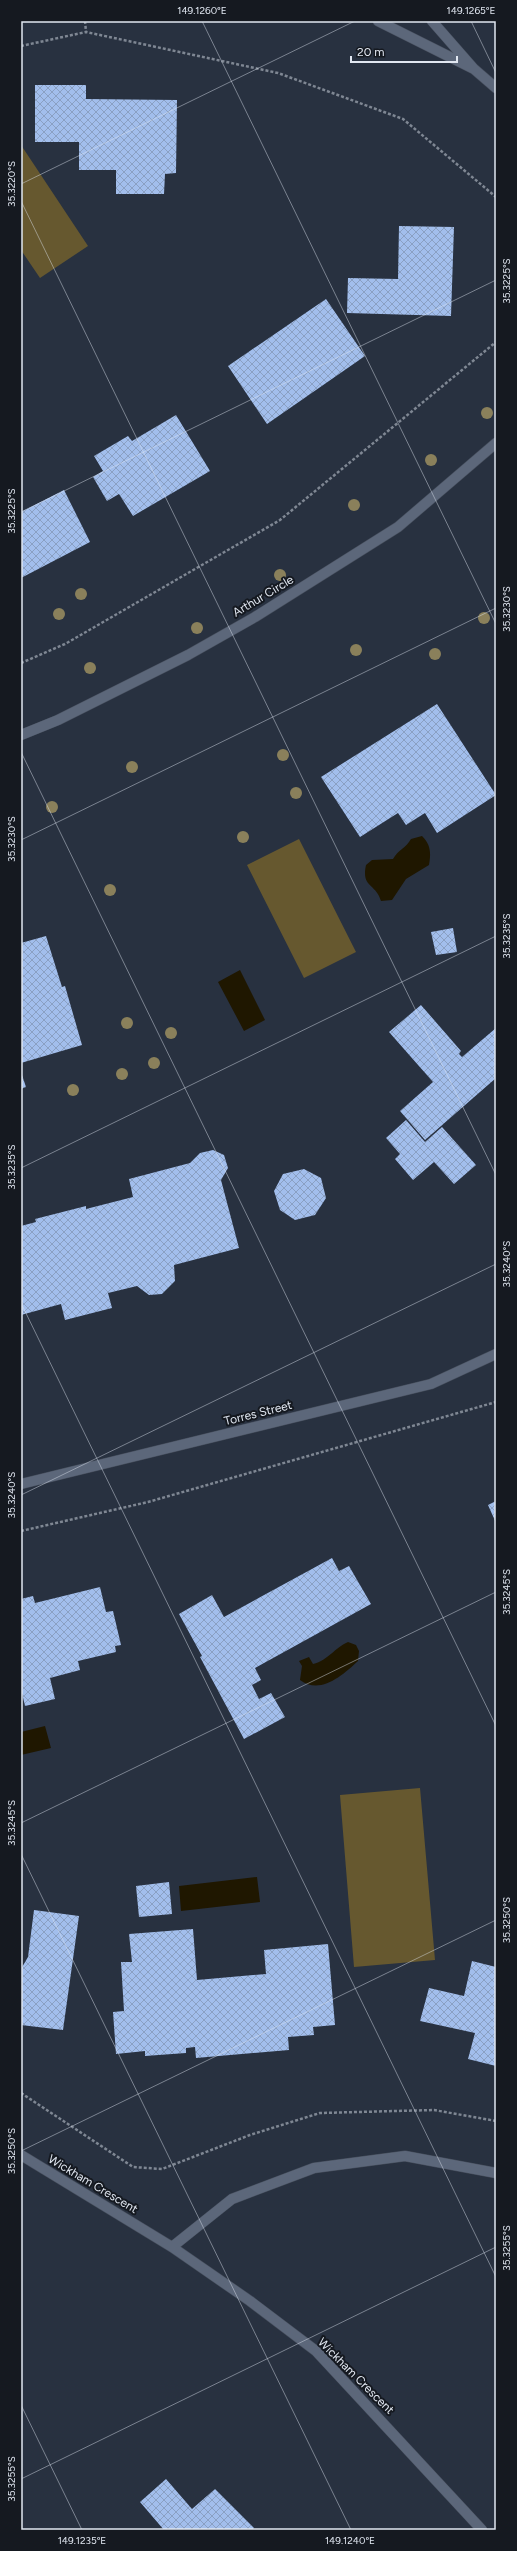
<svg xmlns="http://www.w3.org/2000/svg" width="517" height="2551" font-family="Figtree,sans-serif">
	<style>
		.green { fill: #66582f }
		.water { fill: #1f1700 }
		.building { fill: url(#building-cross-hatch) }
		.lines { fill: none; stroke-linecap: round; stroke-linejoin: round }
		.minor-casing { stroke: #464e5c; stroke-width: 11 }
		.path { stroke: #7f8793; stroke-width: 2.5; stroke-dasharray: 3 2; stroke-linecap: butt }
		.minor { stroke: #5c677a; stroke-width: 10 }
		.tree { fill: #8a805b }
		.ticks { fill: none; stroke: #e1e7f1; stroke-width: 1; stroke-opacity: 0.45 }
		.labels { text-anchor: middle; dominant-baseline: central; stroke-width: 4; stroke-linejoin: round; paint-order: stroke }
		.street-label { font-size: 12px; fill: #e1e7f1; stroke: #151920 }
		.neatline { fill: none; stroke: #e1e7f1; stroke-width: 1.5 }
		.ticks-label { font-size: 10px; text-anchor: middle; fill: #e1e7f1 }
	</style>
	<defs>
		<pattern id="building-cross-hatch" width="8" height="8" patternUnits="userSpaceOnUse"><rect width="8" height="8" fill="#a2beec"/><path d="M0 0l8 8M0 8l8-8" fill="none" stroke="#8aa0c3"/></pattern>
	</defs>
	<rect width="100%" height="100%" fill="#283140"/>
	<path class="green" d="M21,145l67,101 -48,32 -19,-28z
		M299,839l57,113 -52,26 -57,-113z
		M420,1788l15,172 -81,7 -14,-172z"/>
	<path class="water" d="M422,836c9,9 9,17 7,29l-23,14 -14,21 -11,1c-5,-18 -20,-13 -15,-36l6,-5 21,-1c5,-9 13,-11 18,-20z
		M240,970l25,50 -21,11 -26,-49z
		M348,1642l8,3 3,6 -1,10c-16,15 -38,34 -58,19l2,-14 -3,-5 10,-4 4,7c16,-4 21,-16 35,-22z
		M45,1726l6,22 -30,7v-23z
		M257,1877l3,25 -79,9 -2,-25z"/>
	<path class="building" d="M35,85h51v14l91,1 -1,73 -11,1 -1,20h-48v-24h-37v-28h-44z
		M399,226l55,1 -3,89 -104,-3 1,-35 50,1z
		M326,299l39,57 -98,68 -39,-58z
		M176,415l34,56 -77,45 -14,-22 -12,7 -14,-24 10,-6 -9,-15 34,-20 4,5z
		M64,490l26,52 -69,36v-66z
		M437,704l59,91 -59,38 -12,-20 -19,12 -8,-12 -38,24 -39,-60z
		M453,928l4,24 -21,3 -5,-23z
		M46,936l16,51 3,-1 17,59 -61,18v-120z
		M421,1005l40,46 -2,3 3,3 34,-29v50l-71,62 -25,-29 33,-29 -44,-50z
		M21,1072l5,15 -5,2z
		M406,1120l19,22 17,-15 34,38 -22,19 -20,-22 -21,18 -18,-21 5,-5 -14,-16z
		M213,1150l11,5 4,13 -7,12 18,68 -65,17 1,16 -13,13 -13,1 -12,-9 -29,7 4,15 -47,12 -4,-16 -40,11v-89l15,-4 -1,-3 51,-13v3l47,-12 -4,-18 61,-16 10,-10z
		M304,1169l17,9 5,20 -11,17 -20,5 -15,-10 -6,-19 9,-17z
		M496,1501v22l-8,-18z
		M332,1558l7,13 10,-5 22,38 -116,64 6,12 -9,5 7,14 12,-6 14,24 -41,22 -44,-82 2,-1 -23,-42 33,-19 12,22z
		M100,1587l6,25 7,-1 8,34 -6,1 1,6 -38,9 2,9 -30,8 5,21 -30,7 -4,-17v-90l12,-3 2,7z
		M169,1882l3,32 -33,3 -3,-31z
		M34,1910l45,6 -16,114 -42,-5v-56l7,-12z
		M193,1929l4,51 69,-6 -2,-24 64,-6 7,81 -22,2 1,8 -26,2 1,13 -93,8 -1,-11 -9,1v5l-41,3v-5l-29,3 -3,-42 11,-1 -3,-49h11l-3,-28z
		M472,1961l24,6v99l-28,-7 7,-26 -55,-12 9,-33 35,8z
		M166,2479l26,30 23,-20 39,39 -2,2h-88l-24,-28z"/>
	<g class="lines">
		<defs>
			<path id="minor" d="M378,21l96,48
				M432,21l42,48 22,19
				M21,735l37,-15 130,-65 67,-38 143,-90 98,-84
				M21,1484l410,-100 65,-30
				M21,2155l151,92 78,54 66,50 166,179
				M172,2247l60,-48 82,-31 91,-12 91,17"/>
		</defs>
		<use href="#minor" class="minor-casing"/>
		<path class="path" d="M85,21l1,11
			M21,46l65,-14 192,41 125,46 93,78
			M21,663l44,-19 215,-124 216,-178
			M21,1531l127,-29 348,-100
			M21,2093l112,74 29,2 88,-34 70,-22 114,-3 62,11"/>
		<use href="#minor" class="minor"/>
	</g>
	<g class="tree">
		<circle cx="487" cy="413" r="6"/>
		<circle cx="431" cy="460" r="6"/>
		<circle cx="354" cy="505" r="6"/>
		<circle cx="280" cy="575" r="6"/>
		<circle cx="81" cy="594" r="6"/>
		<circle cx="59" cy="614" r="6"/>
		<circle cx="484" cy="618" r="6"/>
		<circle cx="197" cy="628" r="6"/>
		<circle cx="356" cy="650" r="6"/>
		<circle cx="435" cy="654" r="6"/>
		<circle cx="90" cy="668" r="6"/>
		<circle cx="283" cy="755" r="6"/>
		<circle cx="132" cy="767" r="6"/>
		<circle cx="296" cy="793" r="6"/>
		<circle cx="52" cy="807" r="6"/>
		<circle cx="243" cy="837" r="6"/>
		<circle cx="110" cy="890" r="6"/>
		<circle cx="127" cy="1023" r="6"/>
		<circle cx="171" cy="1033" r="6"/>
		<circle cx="154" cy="1063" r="6"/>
		<circle cx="122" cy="1074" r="6"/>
		<circle cx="73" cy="1090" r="6"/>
	</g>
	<path class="ticks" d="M202,21l294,603M471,21l25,52M21,184l334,-163M21,201l475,974M21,512l475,-232M21,752l475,974M21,840l475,-232M21,1168l475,-232M21,1303l475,974M21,1495l475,-231M21,1823l475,-231M21,1854l330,676M21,2151l475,-231M21,2405l61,125M21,2479l475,-232"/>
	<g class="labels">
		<g class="street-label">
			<text transform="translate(263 596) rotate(-31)">Arthur Circle</text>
			<text transform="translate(258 1413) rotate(-14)">Torres Street</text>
			<text transform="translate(93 2184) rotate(31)">Wickham Crescent</text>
			<text transform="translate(356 2376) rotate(45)">Wickham Crescent</text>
		</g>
	</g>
	<rect width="517" height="2551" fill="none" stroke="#151920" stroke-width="44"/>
	<path d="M351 56v6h106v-6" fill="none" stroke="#e1e7f1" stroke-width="2"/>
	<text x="357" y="56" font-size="12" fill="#e1e7f1" stroke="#151920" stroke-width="3" paint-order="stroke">20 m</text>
	<rect x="22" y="22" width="473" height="2507" class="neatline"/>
	<g class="ticks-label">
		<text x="202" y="14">149.1260°E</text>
		<text x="471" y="14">149.1265°E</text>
		<text transform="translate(11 184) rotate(-90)" y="4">35.3220°S</text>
		<text transform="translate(506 281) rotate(-90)" y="4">35.3225°S</text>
		<text transform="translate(11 511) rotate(-90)" y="4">35.3225°S</text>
		<text transform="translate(506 609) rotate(-90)" y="4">35.3230°S</text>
		<text transform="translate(11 839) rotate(-90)" y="4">35.3230°S</text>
		<text transform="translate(506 936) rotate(-90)" y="4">35.3235°S</text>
		<text transform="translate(11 1167) rotate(-90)" y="4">35.3235°S</text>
		<text transform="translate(506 1264) rotate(-90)" y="4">35.3240°S</text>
		<text transform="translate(11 1495) rotate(-90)" y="4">35.3240°S</text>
		<text transform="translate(506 1592) rotate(-90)" y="4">35.3245°S</text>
		<text transform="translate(11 1823) rotate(-90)" y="4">35.3245°S</text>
		<text transform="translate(506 1920) rotate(-90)" y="4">35.3250°S</text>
		<text transform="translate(11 2151) rotate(-90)" y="4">35.3250°S</text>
		<text transform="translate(506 2248) rotate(-90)" y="4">35.3255°S</text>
		<text transform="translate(11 2479) rotate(-90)" y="4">35.3255°S</text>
		<text x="82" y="2544">149.1235°E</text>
		<text x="350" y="2544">149.1240°E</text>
	</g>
</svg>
